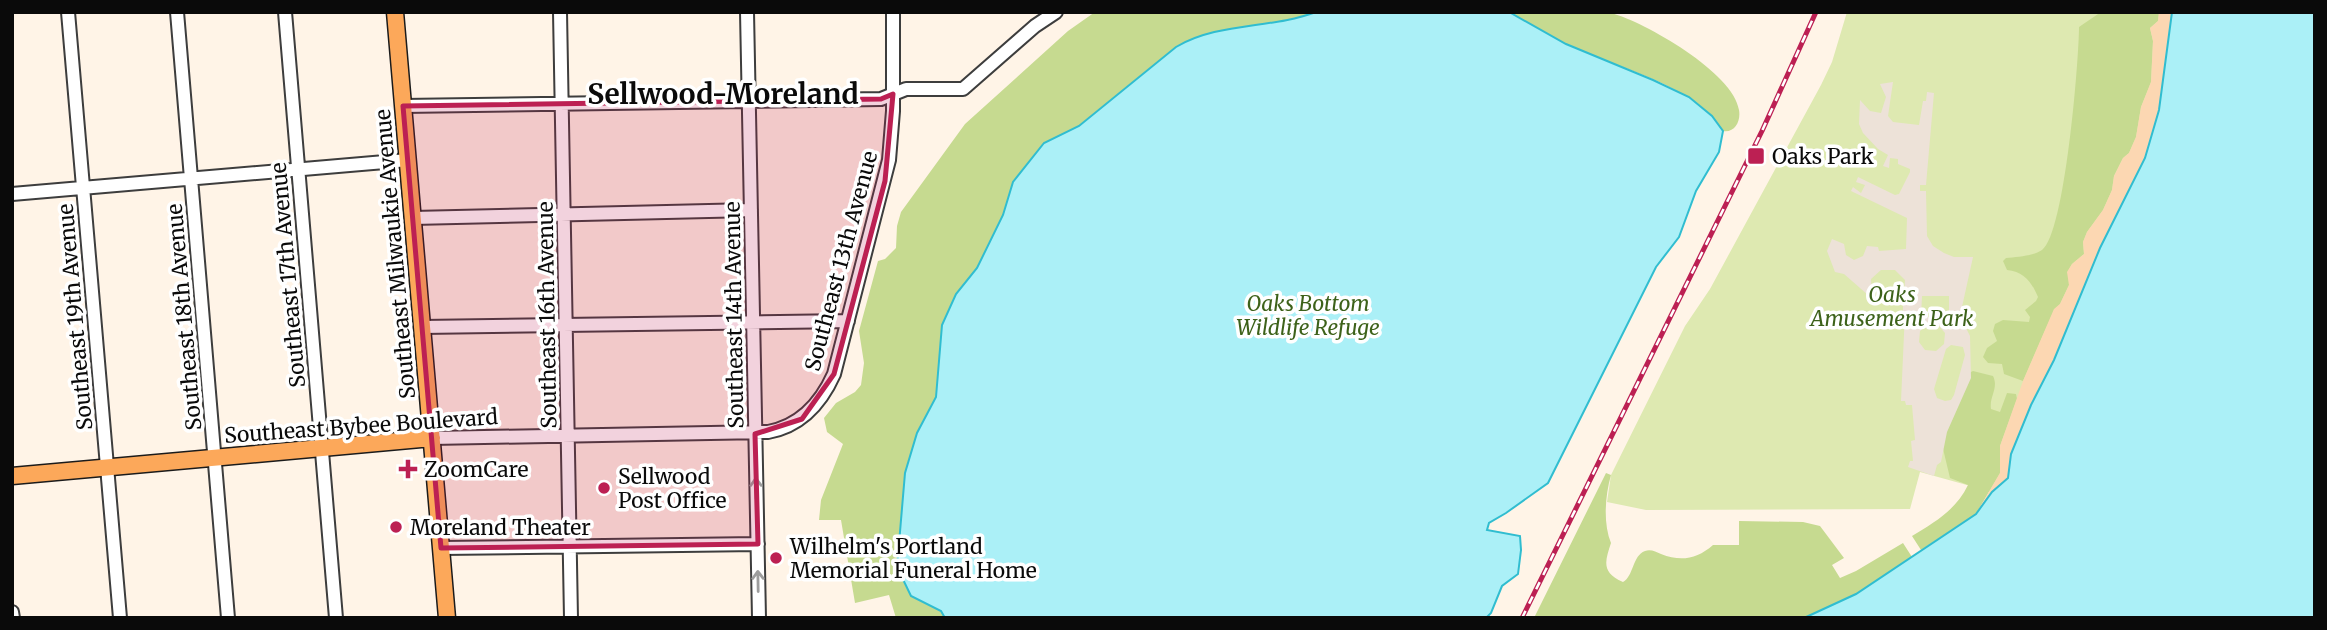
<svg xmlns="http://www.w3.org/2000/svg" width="2327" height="630" font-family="Merriweather,serif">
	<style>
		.green { fill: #dee9b1 }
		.forest { fill: #c6da90 }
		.sand { fill: #fcd7b2 }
		.plaza { fill: #ede2d8; fill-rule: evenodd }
		.water { fill: #abf0f7; stroke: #30bdd0; stroke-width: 2 }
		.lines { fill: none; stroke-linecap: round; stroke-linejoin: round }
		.minor-casing { stroke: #3d3d3d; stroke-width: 16 }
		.major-casing { stroke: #1b1b1b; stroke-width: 19 }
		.minor { stroke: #fff; stroke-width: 12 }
		.major { stroke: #fca85a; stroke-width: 16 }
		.rail-casing { stroke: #bc2053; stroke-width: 5 }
		.rail { stroke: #fff; stroke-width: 2.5; stroke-dasharray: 8; stroke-linecap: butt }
		.oneway { stroke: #9d9d9d }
		.marked { fill: #bc2053; fill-opacity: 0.2; stroke: #bc2053; stroke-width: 5; stroke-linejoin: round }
		.poi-dot { fill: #bc2053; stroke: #fff; stroke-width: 2.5 }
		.labels { text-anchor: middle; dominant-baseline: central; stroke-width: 7; stroke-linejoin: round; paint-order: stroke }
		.poi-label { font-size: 21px; fill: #0a0a0a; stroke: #fff; text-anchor: start }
		.street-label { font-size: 21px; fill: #0a0a0a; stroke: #fff }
		.park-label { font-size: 21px; font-style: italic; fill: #3d621a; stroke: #fff }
		.district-label { font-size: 28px; font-weight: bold; fill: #0a0a0a; stroke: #fff }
	</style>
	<rect width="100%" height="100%" fill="#fff4e7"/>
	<path class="green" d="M1847,12h325l-9,74 -155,392 -16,14 -72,-20 -10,37 -264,1 -39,-8 4,-27 74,-149 25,-37 111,-204 11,-23z"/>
	<path class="forest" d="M1095,12h221c-45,17 -98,10 -140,35l-97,79 -35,17 -31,39 -9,33 -27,53 -21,26 -14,31 -6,72 -19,36 -6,163 30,15 4,7h-49l-7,-23 -34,8 -14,-83h-22l2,-20 22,-56 -16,-12 -3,-14 12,-15 19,-11 6,-7 3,-22 -5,-32 19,-70 7,-2 11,-11 1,-22 4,-14 64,-88 103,-93z
		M1509,12c23,0 47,0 70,0 10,0 22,-2 32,1 34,9 123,60 128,97 2,11 -4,23 -16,21 -25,-46 -113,-65 -158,-87 -19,-10 -37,-21 -56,-32z
		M2101,12h58l-1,9 -8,7 3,13 -2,41 -10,25 -5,30 -7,16 -6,5 -9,18 -2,14 -9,20 -16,22 -4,10 1,12 -12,10 -4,7 1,14 -9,19 -6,6 -31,71 -19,-7 -2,-10 -14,-1 -5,-6 4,-9 10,-7 -4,-10 2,-7 8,-4 26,2 1,-5 -5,-7 11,-9 2,-4c-7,-16 -14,-25 -31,-27l-4,-9 3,-3c11,-1 27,-2 36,-8 23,-16 37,-191 37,-223z
		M1973,371l20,5c6,12 -4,21 -2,33l9,3 7,-19 9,1 1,5 -17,47v27l-24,41 -55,36 -9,-14c23,-14 44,-26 56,-51l-18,-7 -10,-42 29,-63z
		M1606,473l5,2c-6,21 -8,48 0,68 -6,18 -10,30 12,39 11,-6 9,-26 22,-31 6,-2 11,1 16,3 20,8 36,5 52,-9h26v-24l64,1 17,4 24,32 -12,7 8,13 16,-7 47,-28 9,14 -56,37 -52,24h-270z"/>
	<path class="sand" d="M2159,12h12l-9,111 -141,329 -18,34 -27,28 24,-41v-27l23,-65 31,-72 6,-5 9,-19 -2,-13 5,-8 12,-10 -1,-12 4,-10 16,-22 9,-20 2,-14 9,-18 6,-5 7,-16 5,-30 10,-25 2,-41 -3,-13 8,-7z"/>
	<path class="plaza" d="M1893,82l-5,34 5,6 26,3 4,-24h3l1,-9 7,1 -8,92h-6v6h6l1,45 6,10 11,7 10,4h19l-13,59 10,20 1,42 -24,54 -6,30 -4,3 -3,11 -26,-9 2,-6h3l-2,-20 4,-1 -3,-35h-6l-1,-4h-4l4,-89 -2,-1v-7l-9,-1 10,-9 1,-14 -10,-10h-14l-10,9 1,15 -4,1 -24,-21 -9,-2 -8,-21 5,-12 12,5 2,11 8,5 9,-4 4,-10 11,1 1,4 27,-2 1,-31 -56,-27 2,-4 8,6 4,-8 -9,-3 2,-5 37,18 4,-1 11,-22v-3l-12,-5v-5l-8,-1 -1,10 -6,-2 5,-11 -10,-6 -15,-16 -4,-9 1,-24 10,11 11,2 5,-16 -6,-13zM1922,296h27v22l-28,-1zM1928,324l10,1 7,8 -1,11 -8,7 -11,-1 -6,-8 1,-11zM1951,345l12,2 2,8 -11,40 -3,5 -6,1 -8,-3 -3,-9 12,-40z"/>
	<path class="water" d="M1316,12h193l57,32 87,36 36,17 23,19 11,15 -4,21 -23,39 -17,46 -23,30 -108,216 -42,30 -17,10 -2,7 33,6 1,14 -3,24 -16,12 -11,27 -5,5h-541l-4,-7 -30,-15 -14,-29 8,-94 12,-40 19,-36 6,-72 14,-31 21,-26 26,-53 10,-33 31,-39 35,-17 97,-79c42,-25 95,-18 140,-35z
		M2172,12h143v606h-511l52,-24 120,-80 16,-22 16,-14 3,-24 20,-49 23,-45 46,-112 45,-90 14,-48z"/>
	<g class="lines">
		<defs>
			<path id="minor" d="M68,12l52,606
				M177,12l51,606
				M285,12l51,606
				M560,12l11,606
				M747,12l12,606
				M403,106l478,-7 25,-10h57l72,-63 21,-14
				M12,194l396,-34
				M413,218l338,-8
				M422,327l426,-6
				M432,438l336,-6c33,-6 53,-29 66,-58l55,-214 4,-49v-99
				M441,548l317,-4
				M12,612l1,6"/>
			<path id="major" d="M395,12l52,606
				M12,476l420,-38"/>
		</defs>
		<use href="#minor" class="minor-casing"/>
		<use href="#major" class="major-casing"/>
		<use href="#minor" class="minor"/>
		<use href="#major" class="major"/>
		<defs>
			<path id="rail" d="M1522,618l240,-487 54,-119"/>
		</defs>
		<use href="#rail" class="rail-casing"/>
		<use href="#rail" class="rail"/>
	</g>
	<defs><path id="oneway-shaft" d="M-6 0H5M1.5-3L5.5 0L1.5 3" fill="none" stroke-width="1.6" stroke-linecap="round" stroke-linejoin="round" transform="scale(1.75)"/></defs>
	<g class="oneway">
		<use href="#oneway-shaft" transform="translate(756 488) rotate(-91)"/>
		<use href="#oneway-shaft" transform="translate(758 581) rotate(-91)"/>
	</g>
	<path class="marked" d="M893,94l-8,87 -51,193 -32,45 -47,15 3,110 -317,4 -38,-442 478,-7z"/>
	<g class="poi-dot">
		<rect x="1747" y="147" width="18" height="18" rx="3.5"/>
		<path d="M404.5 458.5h7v7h7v7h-7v7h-7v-7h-7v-7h7z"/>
		<circle cx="604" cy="488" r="7"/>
		<circle cx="396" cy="527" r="7"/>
		<circle cx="776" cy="558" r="7"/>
	</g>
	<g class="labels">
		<g class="poi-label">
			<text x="1772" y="156">Oaks Park</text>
			<text x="424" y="469">ZoomCare</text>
			<text x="618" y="476">Sellwood<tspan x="618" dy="24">Post Office</tspan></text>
			<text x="410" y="527">Moreland Theater</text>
			<text x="790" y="546">Wilhelm's Portland<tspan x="790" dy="24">Memorial Funeral Home</tspan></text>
		</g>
		<g class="street-label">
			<text transform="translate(395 254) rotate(-95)">Southeast Milwaukie Avenue</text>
			<text transform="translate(841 261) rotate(-75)">Southeast 13th Avenue</text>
			<text transform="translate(288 275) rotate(-95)">Southeast 17th Avenue</text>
			<text transform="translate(547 315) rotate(-91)">Southeast 16th Avenue</text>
			<text transform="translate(734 315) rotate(-91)">Southeast 14th Avenue</text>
			<text transform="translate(75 317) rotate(-95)">Southeast 19th Avenue</text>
			<text transform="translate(184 317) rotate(-95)">Southeast 18th Avenue</text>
			<text transform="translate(361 426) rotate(-4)">Southeast Bybee Boulevard</text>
		</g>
		<g class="park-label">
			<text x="1892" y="294">Oaks<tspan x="1892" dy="24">Amusement Park</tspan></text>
			<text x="1308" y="303">Oaks Bottom<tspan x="1308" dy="24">Wildlife Refuge</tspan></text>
		</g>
		<g class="district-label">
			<text x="723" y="94">Sellwood-Moreland</text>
		</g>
	</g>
	<rect width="2327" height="630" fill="none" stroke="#0a0a0a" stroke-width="28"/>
</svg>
